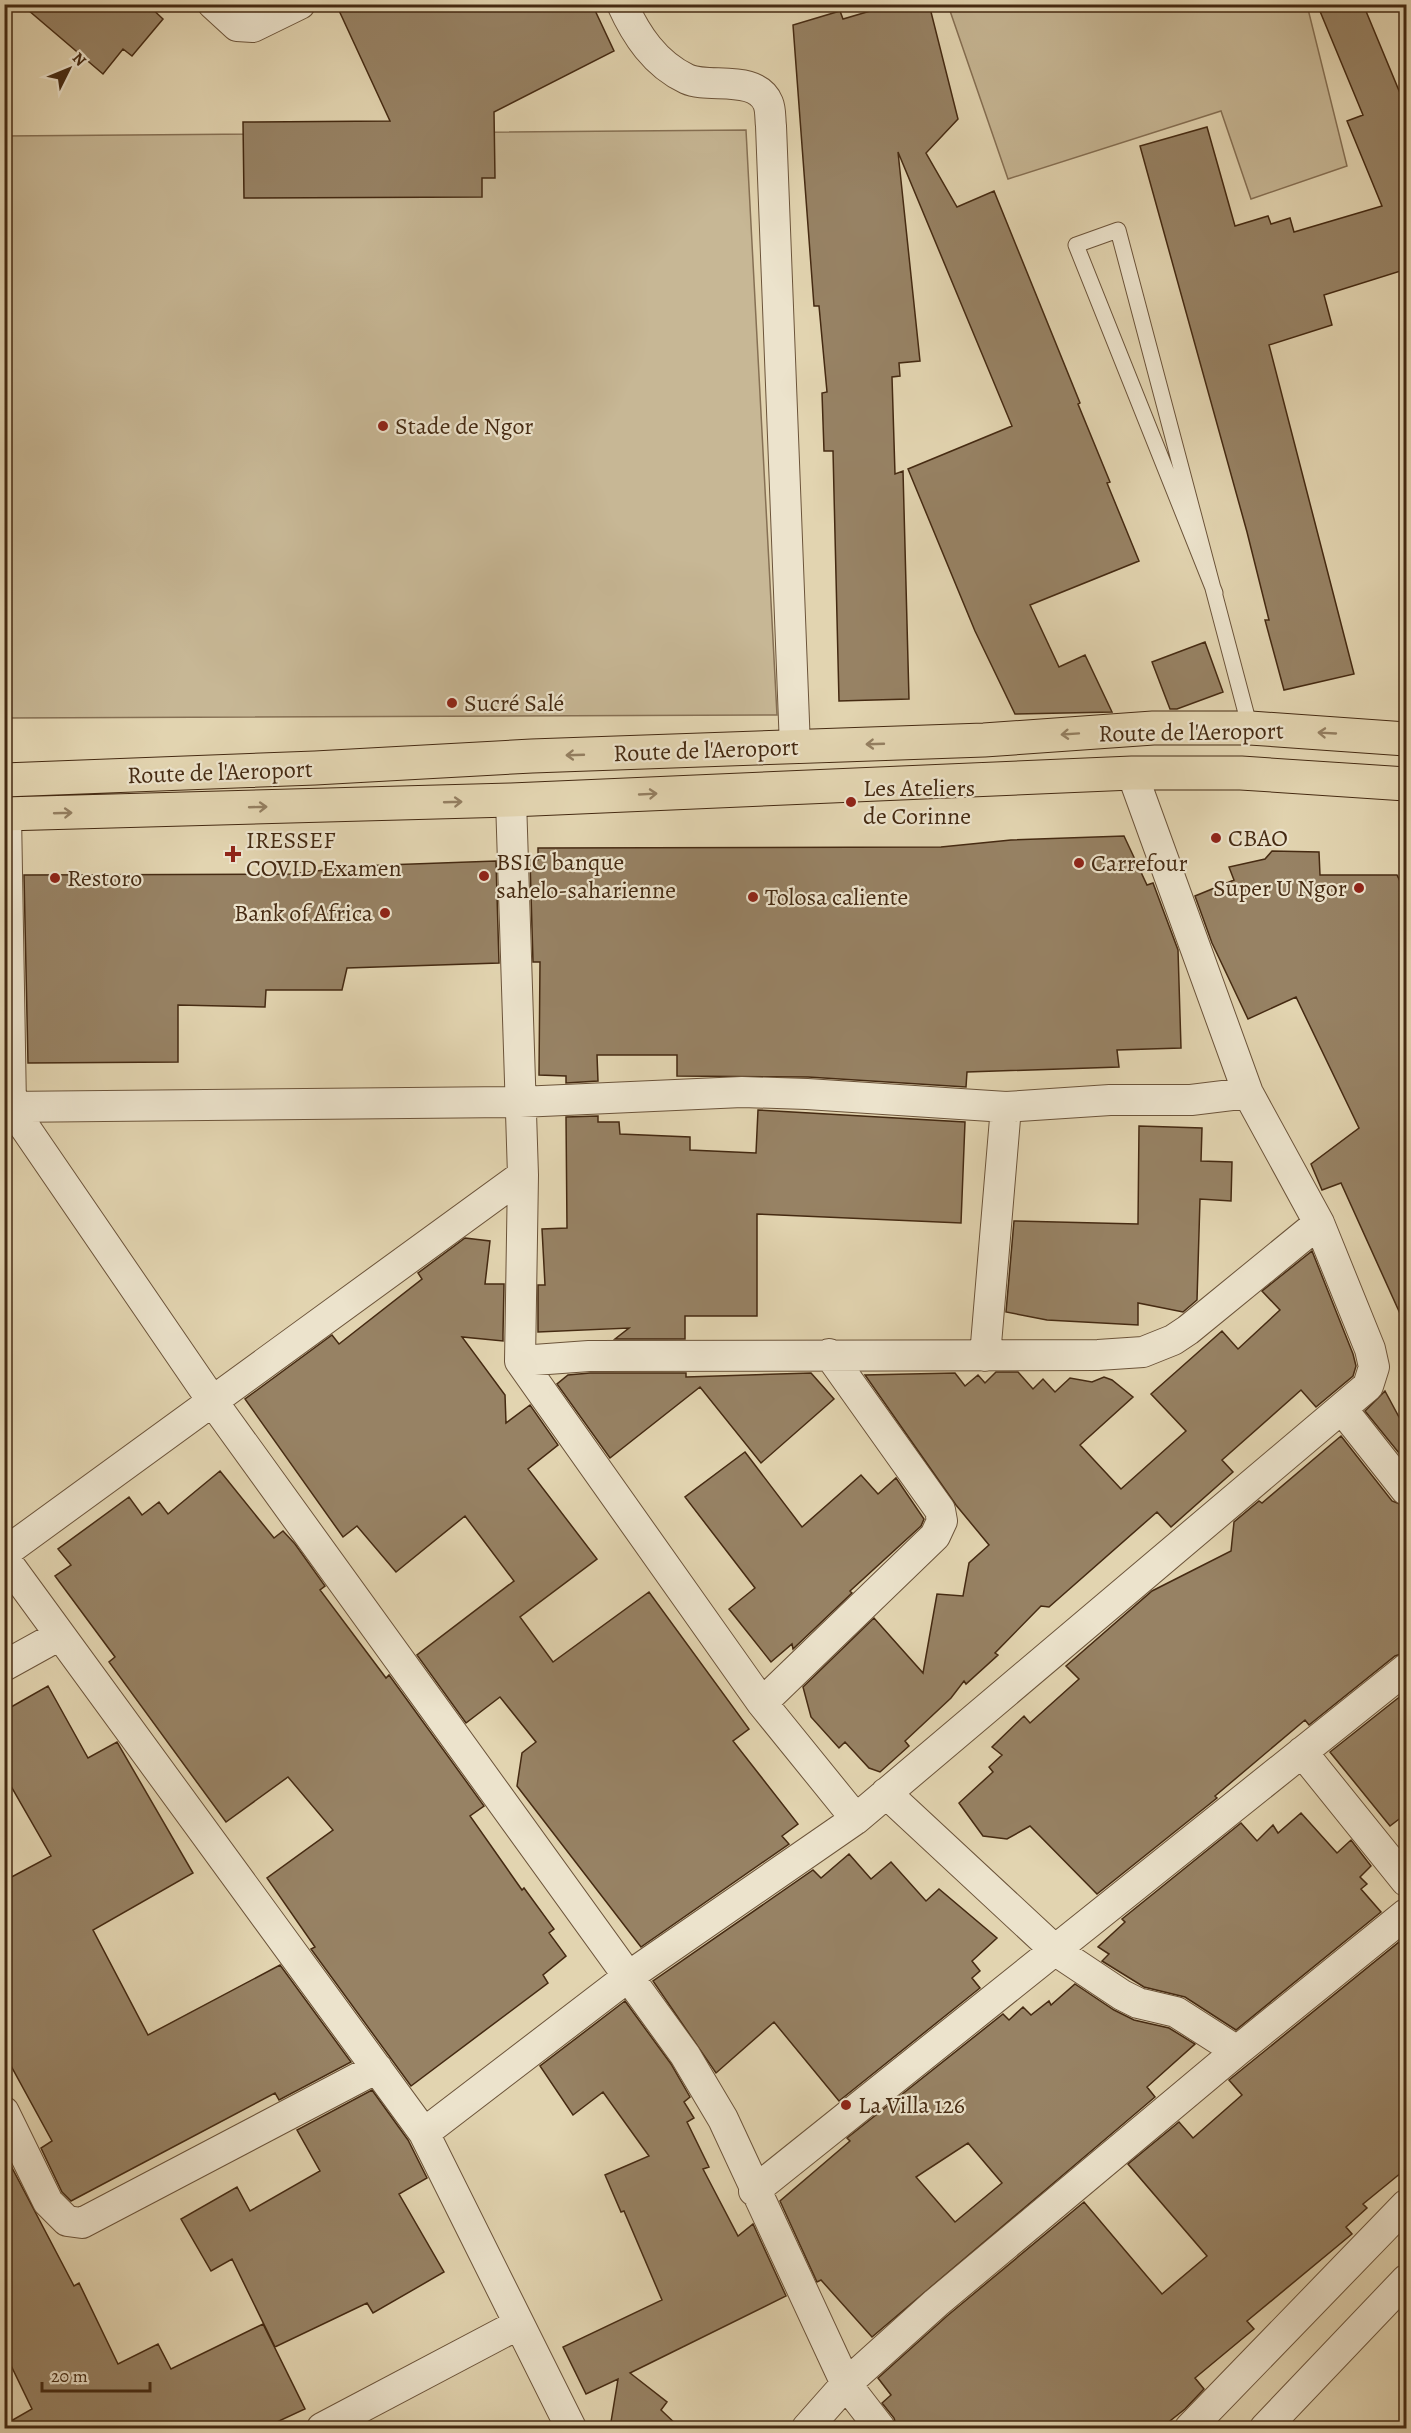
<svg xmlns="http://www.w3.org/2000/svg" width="1411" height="2433" font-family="Alegreya,serif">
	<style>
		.green { fill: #c7b795; stroke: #867054; stroke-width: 1.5 }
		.building { fill: #978264; stroke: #452a12; stroke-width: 1.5; fill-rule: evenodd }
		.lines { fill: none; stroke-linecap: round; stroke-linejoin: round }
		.lane-casing { stroke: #6c543a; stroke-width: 17 }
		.street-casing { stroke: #6c543a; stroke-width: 32 }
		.highway-casing { stroke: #452a12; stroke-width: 35 }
		.lane { stroke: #ece3cc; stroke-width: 15 }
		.street { stroke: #ece3cc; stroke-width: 30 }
		.highway { stroke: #e2d4b0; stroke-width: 33 }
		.oneway { stroke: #947f61 }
		.poi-dot { fill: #8f2418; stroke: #ece3cc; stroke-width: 2 }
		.labels { text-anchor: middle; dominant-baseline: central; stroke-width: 4.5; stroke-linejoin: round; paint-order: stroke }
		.poi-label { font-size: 24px; fill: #452a12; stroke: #ece3cc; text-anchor: start }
		.street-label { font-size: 24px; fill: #452a12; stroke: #ece3cc }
	</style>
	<rect width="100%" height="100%" fill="#e2d4b0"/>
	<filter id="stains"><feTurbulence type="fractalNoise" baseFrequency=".00333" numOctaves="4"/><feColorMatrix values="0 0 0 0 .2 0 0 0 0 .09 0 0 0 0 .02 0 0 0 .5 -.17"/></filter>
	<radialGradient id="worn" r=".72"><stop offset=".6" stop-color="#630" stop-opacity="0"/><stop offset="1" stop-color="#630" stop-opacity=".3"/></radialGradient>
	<path class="green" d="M948,5h359l40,161 -96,33 -30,-88 -213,68z
		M746,130l31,585 -772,3 -1,-582z"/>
	<path class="building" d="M21,4h126l16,15 -31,37 -9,-7 -20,25z
		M336,4h256l22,47 -120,61 1,66h-13v19l-238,1 -1,-76 147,-1z
		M894,4h35l29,115 -32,34 31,54 37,-16 86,212 -2,1 32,78 -3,1 32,78 -109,44 29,62 26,-12 27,57 -97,2 -40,-83 -67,-162 104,-43 -114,-274 22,209 -21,2 1,13 -8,1 3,97 8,-3 6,228 -70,2 -6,-250h-9l-2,-58 5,-1 -8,-86h-5l-21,-281 47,-14 3,8z
		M1317,4h46l44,106v159l-83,26 8,30 -63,20 85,329 -70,16 -19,-70h4l-22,-88 -107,-386 67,-19 28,99 33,-10 3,8 19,-6 4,14 88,-26 -35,-85 16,-6z
		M1205,642l18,50 -46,17h-7l-18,-47z
		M1124,836l23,49 6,-2 25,67 3,98 -64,2 2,17 -152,5 -1,15 -158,-10 -131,-1v-21h-80l1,26 -32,2v-7l-27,-1 1,-113h-7l-3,-102h8v-12l403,-1 70,-7z
		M1272,851l47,1 1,23h77l10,21v433l-66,-146 -19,7 -11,-26 48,-36 -63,-131 -48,22 -36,-76 -17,-47 39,-16 -5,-13 36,-8z
		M496,861l3,102 -152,5 -5,22h-76l-1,17 -87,-2v57l-150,1 -4,-188 268,-1 65,-8z
		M758,1110l207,12 -4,101 -204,-9v102h-72v23h-70l14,-11 -91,4v-47h7l-3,-56 25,-1 -1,-111 32,-1v6h21l1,12 70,3v13l66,3z
		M1139,1126l63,2 -1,33 31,1 -1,39 -31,-2 -3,101 -14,12 -45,-9v22l-91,-5 -41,-8 8,-91 124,3z
		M465,1238l25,3 -5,43h19l-1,50v7l-41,-4 43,58 1,28 24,-18 28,40 -30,24 69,90 -77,58 33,45 96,-70 100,137 -16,12 65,83 -16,12 7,8 -148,103 -124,-161 5,-33 14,-11 -36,-45 -34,26 -49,-68 97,-74 -49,-65 -69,56 -39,-46 -14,11 -98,-138 87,-64 7,9 83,-65 -4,-6z
		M1312,1251l41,103 3,12 -3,10 -37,31 -15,-17 -79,70 11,12 -62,55 -14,-15 -108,95 -8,-1 -46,47 3,2 -32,29 -2,-3 -13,17 -46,43 4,5 -29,26 -11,-4 -24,-26 -6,6 -28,-31 -8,-30 71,-69 49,55 14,-79 26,2 6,-33 20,-18 -33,-40 -91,-130 90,-2 10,13 13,-11 7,8 11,-11h22l15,17 10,-10 12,13 15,-14 22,4 12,-5 8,3 21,17 -53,48 41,44 65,-58 -35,-37 71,-63 16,18 42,-39 -18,-19z
		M590,1373h96v4l125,-4 23,26 -73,64 -61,-76 -90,71 -53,-74 11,-9z
		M1385,1391l22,41v31l-42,-52z
		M1341,1436l51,65 15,6v145l-12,4 -86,69 -4,-5 -90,76 2,2 -120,96 -67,-68 -23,13 -24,-3 -24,-33 34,-31 -4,-5 13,-12 -10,-8 32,-31 6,7 49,-44 -13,-13 86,-75 79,-40 3,-29 25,-21 3,2z
		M745,1452l57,75 59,-52 17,19 18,-16 28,41 -3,7 -71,65 2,2 -59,56 -1,-5 -21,18 -42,-53 26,-21 -70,-91z
		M220,1471l54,67 9,-7 12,13 30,42 -5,4 66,88 3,-3 95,131 -14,10 52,74 2,-2 30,41 -5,4 17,23 -23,19 5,8 -137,103 -100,-137 4,-2 -48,-69 66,-48 -45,-53 -62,45 -117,-160 6,-5 -60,-81 16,-11 -13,-16 71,-52 13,18 17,-13 9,12z
		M48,1686l40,72 29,-16 76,131 -100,57 55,105 132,-70 71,97 -72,38 -4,-7 -204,108 -9,-9 -21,-44 11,-7 -48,-88v-172l47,-25 -47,-82v-63z
		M1407,1691v122l-17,13 -60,-74z
		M1301,1813l36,40 14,-13 20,26 -11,11 7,7 -6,5 20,23 -145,118 -51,-33 -41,-10 -42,-26 7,-7 -11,-7 27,-25 -3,-3 119,-96 16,18 16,-16 5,8z
		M849,1854l22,25 20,-17 35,39 13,-12 58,49 -25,23 8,10 -8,7 8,10 -141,113 -65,-79 -58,51 -63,-92 160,-111 8,8z
		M1404,1938l3,2v228l-44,36 4,4 -21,19 6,7 -105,87 7,8 -59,49 9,11 -19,20 -24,19h-264l-3,-10 -12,-15 9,-8 -13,-17 69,-62 137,-114 78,92 45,-38 -79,-92 51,-42 14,16 49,-43 -13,-15z
		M1075,1984l39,26 20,10 35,8 26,16 -48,43 8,10 -283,240 -51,-57 -4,2 -37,-81 70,-60 -3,-3 156,-124 6,6 14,-13 8,8 18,-14 2,4zM968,2143l34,40 -47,39 -39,-45z
		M625,2001l46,63 19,33 -6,5 10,16 -7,4 22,45 -6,2 35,67 15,-12 33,72 -156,77 37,29 -6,8 19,18h-70l8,-49 -32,15 -23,-47 99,-47 -38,-89 -3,1 -16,-37 44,-19 -46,-64 -30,23 -33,-49z
		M372,2090l36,50 19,38 -28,16 45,78 -71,41 -6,-10 -92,44 -43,-88 -21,12 -30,-52 56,-32 13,24 70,-40 -23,-41z
		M10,2164l64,122 5,-3 39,81 40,-20 13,25 92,-45 42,85 -41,19h-260v-3l28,-16 -28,-58v-183z"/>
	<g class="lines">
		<defs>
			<path id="lane" d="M1215,593l-139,-348 42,-15 132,498"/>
			<path id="street" d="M213,4l24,22 16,1 47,-23
				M622,4c14,31 33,60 65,75 22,10 69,-5 81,24 3,7 2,16 3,23l24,621
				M511,800l12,375 -3,186 242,342 94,116
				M6,814l5,293 202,295 472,653 38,64 123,265 34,44
				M4,1107l516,-5 222,-10 65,2 199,13 104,-7h81l57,-7
				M985,1356l21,-249
				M520,1361l69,-5 509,-1 45,-3 30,-12 15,-10 131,-107
				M1342,1409l64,81
				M4,1553l519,-378
				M4,1558l420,575 147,295
				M4,1666l56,-31
				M762,1703l173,-167 7,-15 -2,-11 -111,-156
				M1302,1752l104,129
				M886,1793l170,158 66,44 16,8 38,9 61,39
				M4,2112l44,90 19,19 15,2 295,-155
				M424,2133l205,-157 227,-157 512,-433 6,-19 -4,-18 -51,-126 -71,-130 -116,-320
				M754,2191l652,-522
				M322,2428l197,-104
				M807,2428l39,-44 90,-81 301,-252 169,-137
				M1190,2428l216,-223
				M1265,2428l141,-148"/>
			<path id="highway" d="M4,780l311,-12 217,-12 452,-16 169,-12h97l156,11
				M4,814l507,-14 621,-27h109l165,11"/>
		</defs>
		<use href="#lane" class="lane-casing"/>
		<use href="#street" class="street-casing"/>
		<use href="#highway" class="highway-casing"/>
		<use href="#lane" class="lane"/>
		<use href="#street" class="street"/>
		<use href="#highway" class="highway"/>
	</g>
	<defs><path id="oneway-shaft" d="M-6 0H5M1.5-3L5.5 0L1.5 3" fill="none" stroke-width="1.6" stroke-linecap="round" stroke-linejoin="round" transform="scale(1.5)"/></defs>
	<g class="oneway">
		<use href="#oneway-shaft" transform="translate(1327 733) rotate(-177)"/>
		<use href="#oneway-shaft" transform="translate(1070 734) rotate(176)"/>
		<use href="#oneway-shaft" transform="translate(875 744) rotate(178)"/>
		<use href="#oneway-shaft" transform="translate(575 755) rotate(178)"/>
		<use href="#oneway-shaft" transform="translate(648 794) rotate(-3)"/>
		<use href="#oneway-shaft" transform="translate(453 802) rotate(-2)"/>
		<use href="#oneway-shaft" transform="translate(258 807) rotate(-2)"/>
		<use href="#oneway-shaft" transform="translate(63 813) rotate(-2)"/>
	</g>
	<g class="poi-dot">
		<circle cx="383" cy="426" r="6"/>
		<circle cx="452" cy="703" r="6"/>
		<circle cx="851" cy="802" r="6"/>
		<circle cx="1216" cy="838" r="6"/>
		<path d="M230 845h6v6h6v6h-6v6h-6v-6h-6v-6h6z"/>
		<circle cx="1079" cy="863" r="6"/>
		<circle cx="484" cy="876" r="6"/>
		<circle cx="55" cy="878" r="6"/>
		<circle cx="1359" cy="888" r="6"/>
		<circle cx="753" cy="897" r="6"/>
		<circle cx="385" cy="913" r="6"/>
		<circle cx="846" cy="2105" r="6"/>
	</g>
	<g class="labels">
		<g class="poi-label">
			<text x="395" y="426">Stade de Ngor</text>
			<text x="464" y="703">Sucré Salé</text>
			<text x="863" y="788">Les Ateliers<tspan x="863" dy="28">de Corinne</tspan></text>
			<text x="1228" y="838">CBAO</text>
			<text x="246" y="840">IRESSEF<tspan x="246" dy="28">COVID Examen</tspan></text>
			<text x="496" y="862">BSIC banque<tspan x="496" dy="28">sahelo-saharienne</tspan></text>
			<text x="1091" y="863">Carrefour</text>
			<text x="67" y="878">Restoro</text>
			<text x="1347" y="888" text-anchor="end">Super U Ngor</text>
			<text x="765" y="897">Tolosa caliente</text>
			<text x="373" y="913" text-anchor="end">Bank of Africa</text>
			<text x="858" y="2105">La Villa 126</text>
		</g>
		<g class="street-label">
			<text transform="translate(1191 732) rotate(-1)">Route de l'Aeroport</text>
			<text transform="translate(706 750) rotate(-2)">Route de l'Aeroport</text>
			<text transform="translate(220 772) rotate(-2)">Route de l'Aeroport</text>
		</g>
	</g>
	<rect width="1411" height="2433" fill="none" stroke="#e2d4b0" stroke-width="24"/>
	<rect x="6" y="6" width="1399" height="2421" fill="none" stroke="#452a12" stroke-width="3"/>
	<rect x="12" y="12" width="1387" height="2409" fill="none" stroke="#452a12" stroke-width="1.5"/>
	<g transform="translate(69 69) rotate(47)" stroke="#ece3cc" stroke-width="4.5" paint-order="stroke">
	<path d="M0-4.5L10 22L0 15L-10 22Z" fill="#452a12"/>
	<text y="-9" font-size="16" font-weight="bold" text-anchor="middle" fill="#452a12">N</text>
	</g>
	<path d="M42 2382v9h108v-9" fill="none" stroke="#452a12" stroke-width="3"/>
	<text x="51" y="2382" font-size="18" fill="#452a12" stroke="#ece3cc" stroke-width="4.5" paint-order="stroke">20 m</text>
	<rect width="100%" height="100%" filter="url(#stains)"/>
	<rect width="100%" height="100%" fill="url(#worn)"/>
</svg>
